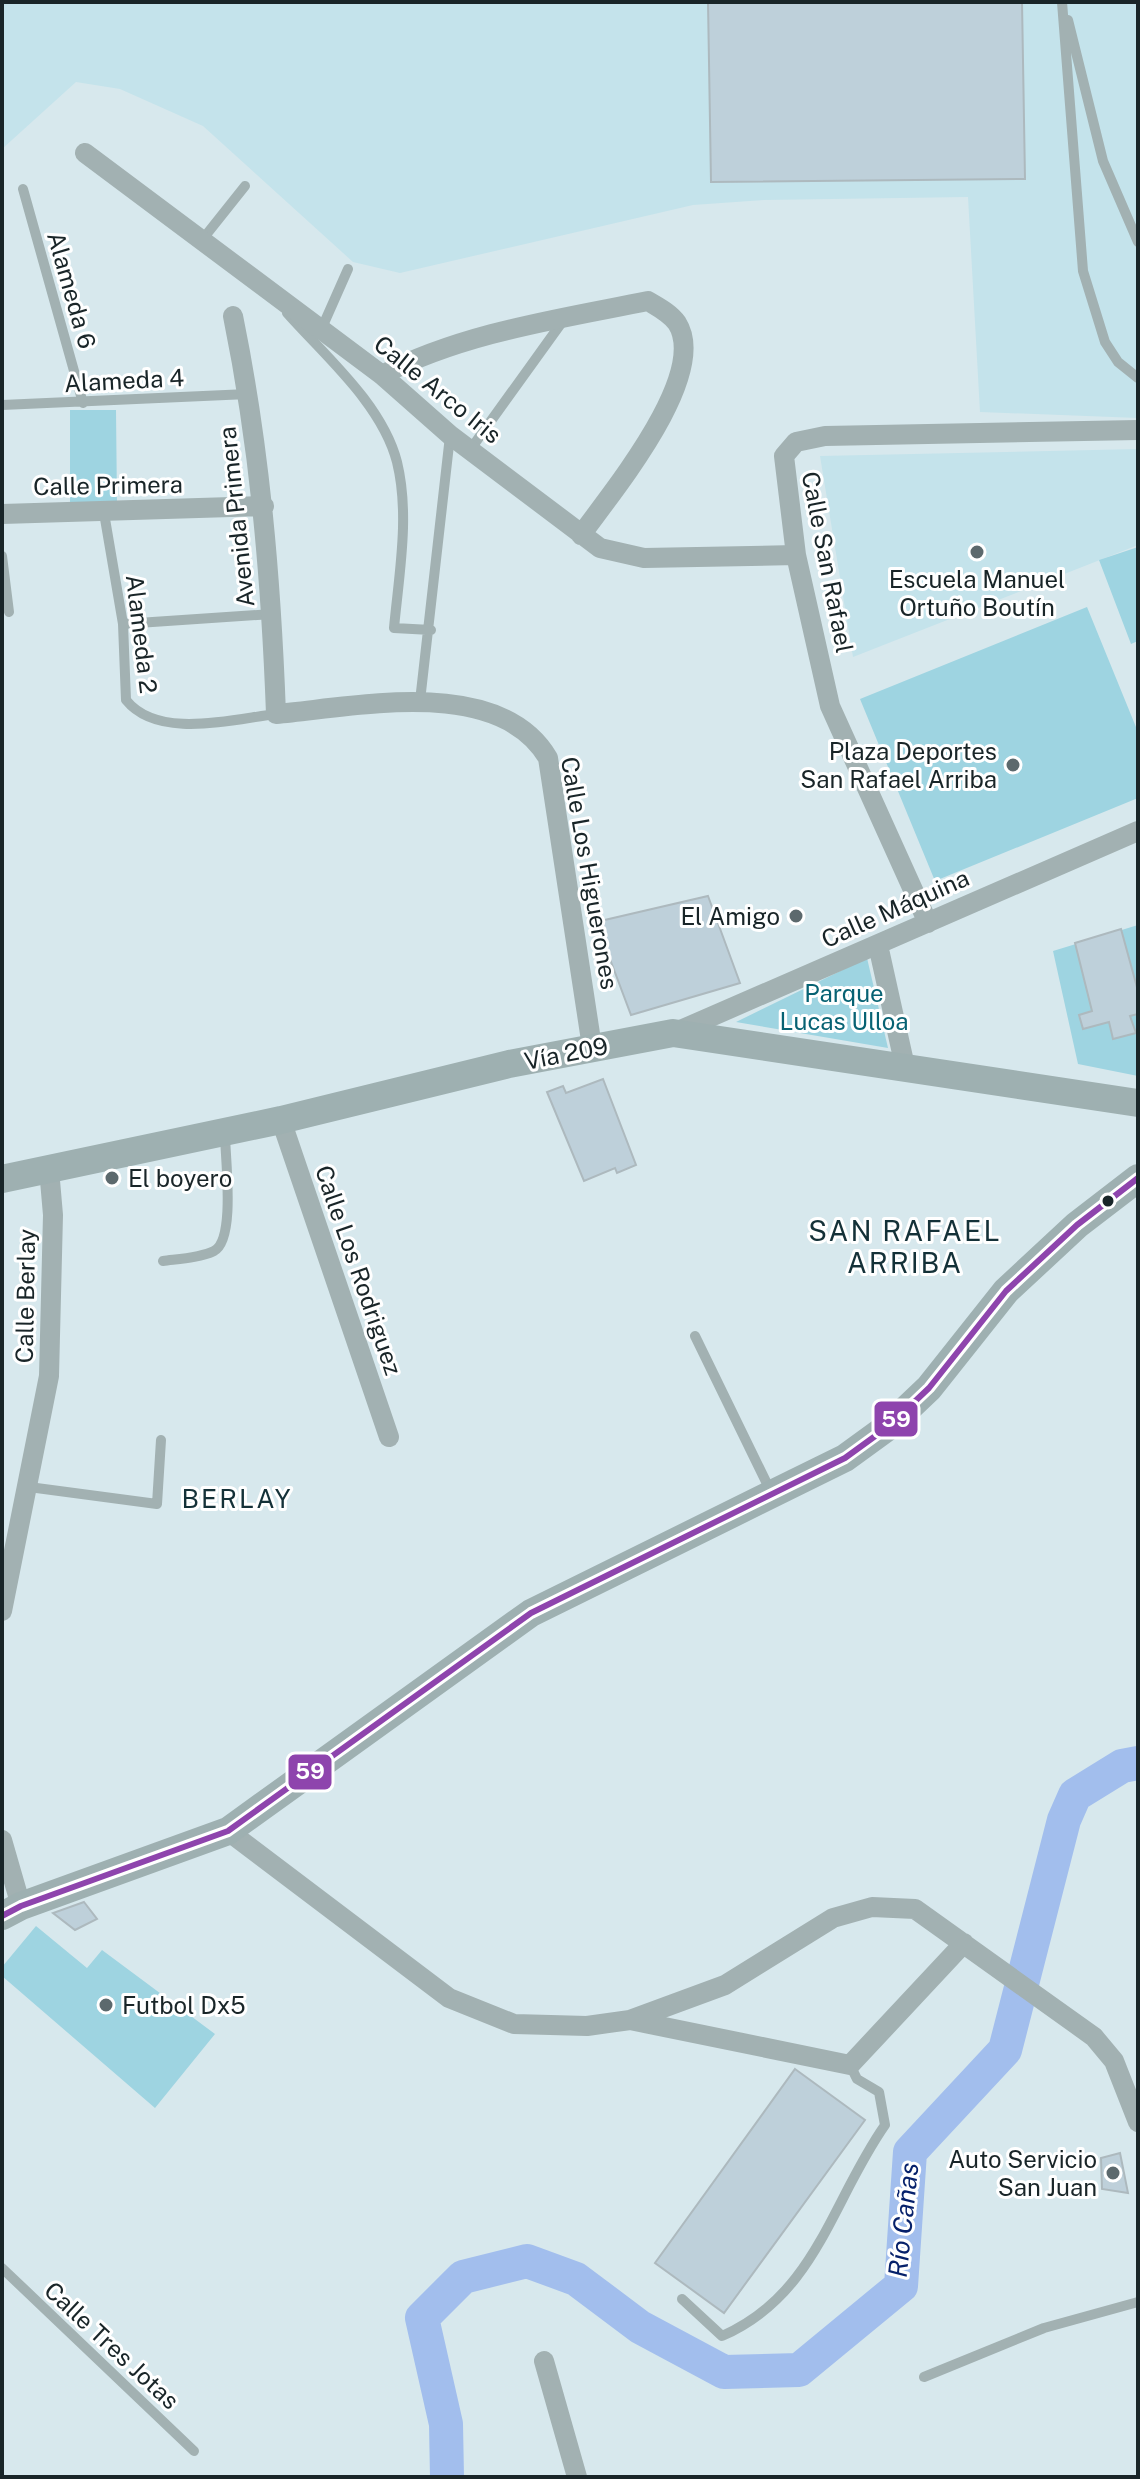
<svg xmlns="http://www.w3.org/2000/svg" width="1140" height="2479" font-family="'Public Sans',sans-serif">
	<style>
		.built { fill: #c4e3eb }
		.green { fill: #9ed4e1 }
		.lines { fill: none; stroke-linecap: round; stroke-linejoin: round }
		.river { stroke: #a2beed; stroke-width: 34 }
		.building { fill: #bed0da; stroke: #adb9be; stroke-width: 2 }
		.service { stroke: #a2b1b2; stroke-width: 10 }
		.minor { stroke: #a2b1b2; stroke-width: 20 }
		.secondary { stroke: #9eb0b1; stroke-width: 28 }
		.bus-1-casing { stroke: #fff; stroke-width: 12 }
		.bus-1 { stroke: #8e44ad; stroke-width: 6 }
		.poi-dot { fill: #5c696d; stroke: #fff; stroke-width: 3 }
		.bus-dot { fill: #192528; stroke: #fff; stroke-width: 3 }
		.labels { text-anchor: middle; dominant-baseline: central; stroke-width: 6; stroke-linejoin: round; paint-order: stroke }
		.street-label { font-size: 24px; fill: #192528; stroke: #fff }
		.poi-label { font-size: 24px; fill: #192528; stroke: #fff; text-anchor: end }
		.park-label { font-size: 24px; fill: #076273; stroke: #fff }
		.neighbourhood-label { font-size: 26px; letter-spacing: 2px; fill: #143138; stroke: #fff }
		.water-label { font-size: 26px; font-style: italic; fill: #06216b; stroke: #fff }
		.quarter-label { font-size: 28px; letter-spacing: 2px; fill: #143138; stroke: #fff }
		.line-badge { stroke: #fff; stroke-width: 3 }
		.badge-label { font-size: 22px; text-anchor: middle; font-weight: bold; fill: #fff }
	</style>
	<rect width="100%" height="100%" fill="#d7e8ed"/>
	<path class="built" d="M2,2h1136v416l-158,-6 -12,-215 -204,3 -71,5 -293,68 -47,-11 -150,-136 -83,-37 -44,-7 -74,67z
		M1138,449v96l-285,112 -33,-201z"/>
	<path class="green" d="M70,410h46l1,95 -47,2z
		M1138,547v94l-7,3 -32,-84z
		M1087,607l51,125v66l-203,83 -75,-182z
		M1138,925v151l-60,-12 -25,-113z
		M867,958l21,90 -152,-26z
		M36,1926l51,42 15,-18 113,84 -60,74 -153,-132v-9z"/>
	<g class="lines">
		<path class="river" d="M447,2477l-1,-53 -24,-106 41,-41 64,-16 49,18 64,48 84,45 75,-2 102,-84 9,-134 95,-102 59,-230 11,-25 47,-29 16,-3"/>
	</g>
	<path class="building" d="M708,2h314l3,177 -314,3z
		M708,896l32,87 -109,32 -35,-93z
		M1121,929l17,62v23l-8,2 6,17 -23,6 -4,-17 -26,7 -4,-14 13,-4 -17,-68z
		M603,1079l33,86 -19,8 -2,-5 -31,13 -37,-89 16,-6 3,7z
		M84,1902l13,17 -22,11 -22,-17z
		M795,2069l70,51 -141,193 -69,-50z
		M1120,2153l8,40 -26,-4 -1,-31z"/>
	<g class="lines">
		<path class="service" d="M1062,2l21,269 22,71 13,20 20,16
			M1068,20l35,141 35,81
			M23,189l60,214
			M202,240l43,-54
			M287,313c38,43 95,91 110,149 13,53 2,112 -3,166l37,2
			M321,330l27,-61
			M2,405l246,-11
			M470,450l95,-132
			M104,513l19,111 3,76c32,40 107,19 150,14
			M2,556l7,56
			M123,624l149,-10
			M420,701l30,-265
			M163,1261c15,-2 37,-3 51,-10 22,-11 11,-94 11,-117
			M695,1336l76,156
			M29,1487l128,17 4,-64
			M2,2268l192,183
			M682,2299l40,37c94,-41 109,-134 163,-211l-6,-33 -22,-13 -7,-14
			M924,2377l120,-49 94,-26"/>
		<path class="minor" d="M85,153l297,222 68,60 150,113 44,10 152,-3
			M233,316c27,132 38,263 43,398 80,-7 223,-39 272,44l44,289
			M382,375c80,-42 177,-56 266,-74 10,6 22,12 29,22 33,52 -66,170 -96,212
			M2,514l262,-8
			M928,923l-98,-217 -34,-151 -12,-99 12,-14 29,-6 313,-6
			M878,945l28,126
			M676,1032l462,-201
			M281,1120l108,317
			M2,1611l47,-235 4,-161 -4,-46
			M228,1831l221,167 65,26 73,2 43,-6 95,-35 108,-67 39,-11 43,2 179,128 20,24 24,61
			M2,1840l19,66
			M630,2020l220,45 114,-122
			M544,2361l33,116"/>
		<path class="secondary" d="M2,1179l279,-59 228,-56 164,-31 465,70
			M2,1916l19,-10 207,-75 303,-218 314,-155 44,-32 40,-38 77,-97 71,-66 61,-47"/>
		<defs>
			<path id="bus-1" d="M2,1916l19,-10 207,-75 303,-218 314,-155 44,-32 40,-38 77,-97 71,-66 61,-47"/>
		</defs>
		<use href="#bus-1" class="bus-1-casing"/>
		<use href="#bus-1" class="bus-1"/>
	</g>
	<g class="poi-dot">
		<circle cx="977" cy="552" r="8"/>
		<circle cx="1013" cy="765" r="8"/>
		<circle cx="796" cy="916" r="8"/>
		<circle cx="112" cy="1178" r="8"/>
		<circle cx="106" cy="2005" r="8"/>
		<circle cx="1113" cy="2173" r="8"/>
	</g>
	<circle class="bus-dot" cx="1108" cy="1201" r="7"/>
	<g class="labels">
		<g class="street-label">
			<text transform="translate(72 290) rotate(74)">Alameda 6</text>
			<text transform="translate(124 380) rotate(-3)">Alameda 4</text>
			<text transform="translate(438 389) rotate(39)">Calle Arco Iris</text>
			<text transform="translate(108 485) rotate(-1)">Calle Primera</text>
			<text transform="translate(236 517) rotate(-96)">Avenida Primera</text>
			<text transform="translate(828 562) rotate(79)">Calle San Rafael</text>
			<text transform="translate(142 634) rotate(83)">Alameda 2</text>
			<text transform="translate(590 873) rotate(80)">Calle Los Higuerones</text>
			<text transform="translate(895 908) rotate(-24)">Calle Máquina</text>
			<text transform="translate(566 1053) rotate(-11)">Vía 209</text>
			<text transform="translate(359 1270) rotate(71)">Calle Los Rodriguez</text>
			<text transform="translate(25 1296) rotate(-89)">Calle Berlay</text>
			<text transform="translate(112 2345) rotate(43)">Calle Tres Jotas</text>
		</g>
		<g class="poi-label">
			<text x="977" y="579" text-anchor="middle">Escuela Manuel<tspan x="977" dy="28">Ortuño Boutín</tspan></text>
			<text x="997" y="751">Plaza Deportes<tspan x="997" dy="28">San Rafael Arriba</tspan></text>
			<text x="780" y="916">El Amigo</text>
			<text x="128" y="1178" text-anchor="start">El boyero</text>
			<text x="122" y="2005" text-anchor="start">Futbol Dx5</text>
			<text x="1097" y="2159">Auto Servicio<tspan x="1097" dy="28">San Juan</tspan></text>
		</g>
		<g class="park-label">
			<text x="844" y="993">Parque<tspan x="844" dy="28">Lucas Ulloa</tspan></text>
		</g>
		<g class="neighbourhood-label">
			<text x="237" y="1498">BERLAY</text>
		</g>
		<g class="water-label">
			<text transform="translate(903 2220) rotate(-84)">Río Cañas</text>
		</g>
		<g class="quarter-label">
			<text x="905" y="1230">SAN RAFAEL<tspan x="905" dy="32">ARRIBA</tspan></text>
		</g>
	</g>
	<g class="line-badge">
		<rect x="873" y="1400" width="46" height="38" rx="8" fill="#8e44ad"/>
		<rect x="287" y="1753" width="46" height="38" rx="8" fill="#8e44ad"/>
	</g>
	<g class="badge-label">
		<text x="896" y="1427">59</text>
		<text x="310" y="1779">59</text>
	</g>
	<rect width="1140" height="2479" fill="none" stroke="#192528" stroke-width="8"/>
</svg>
